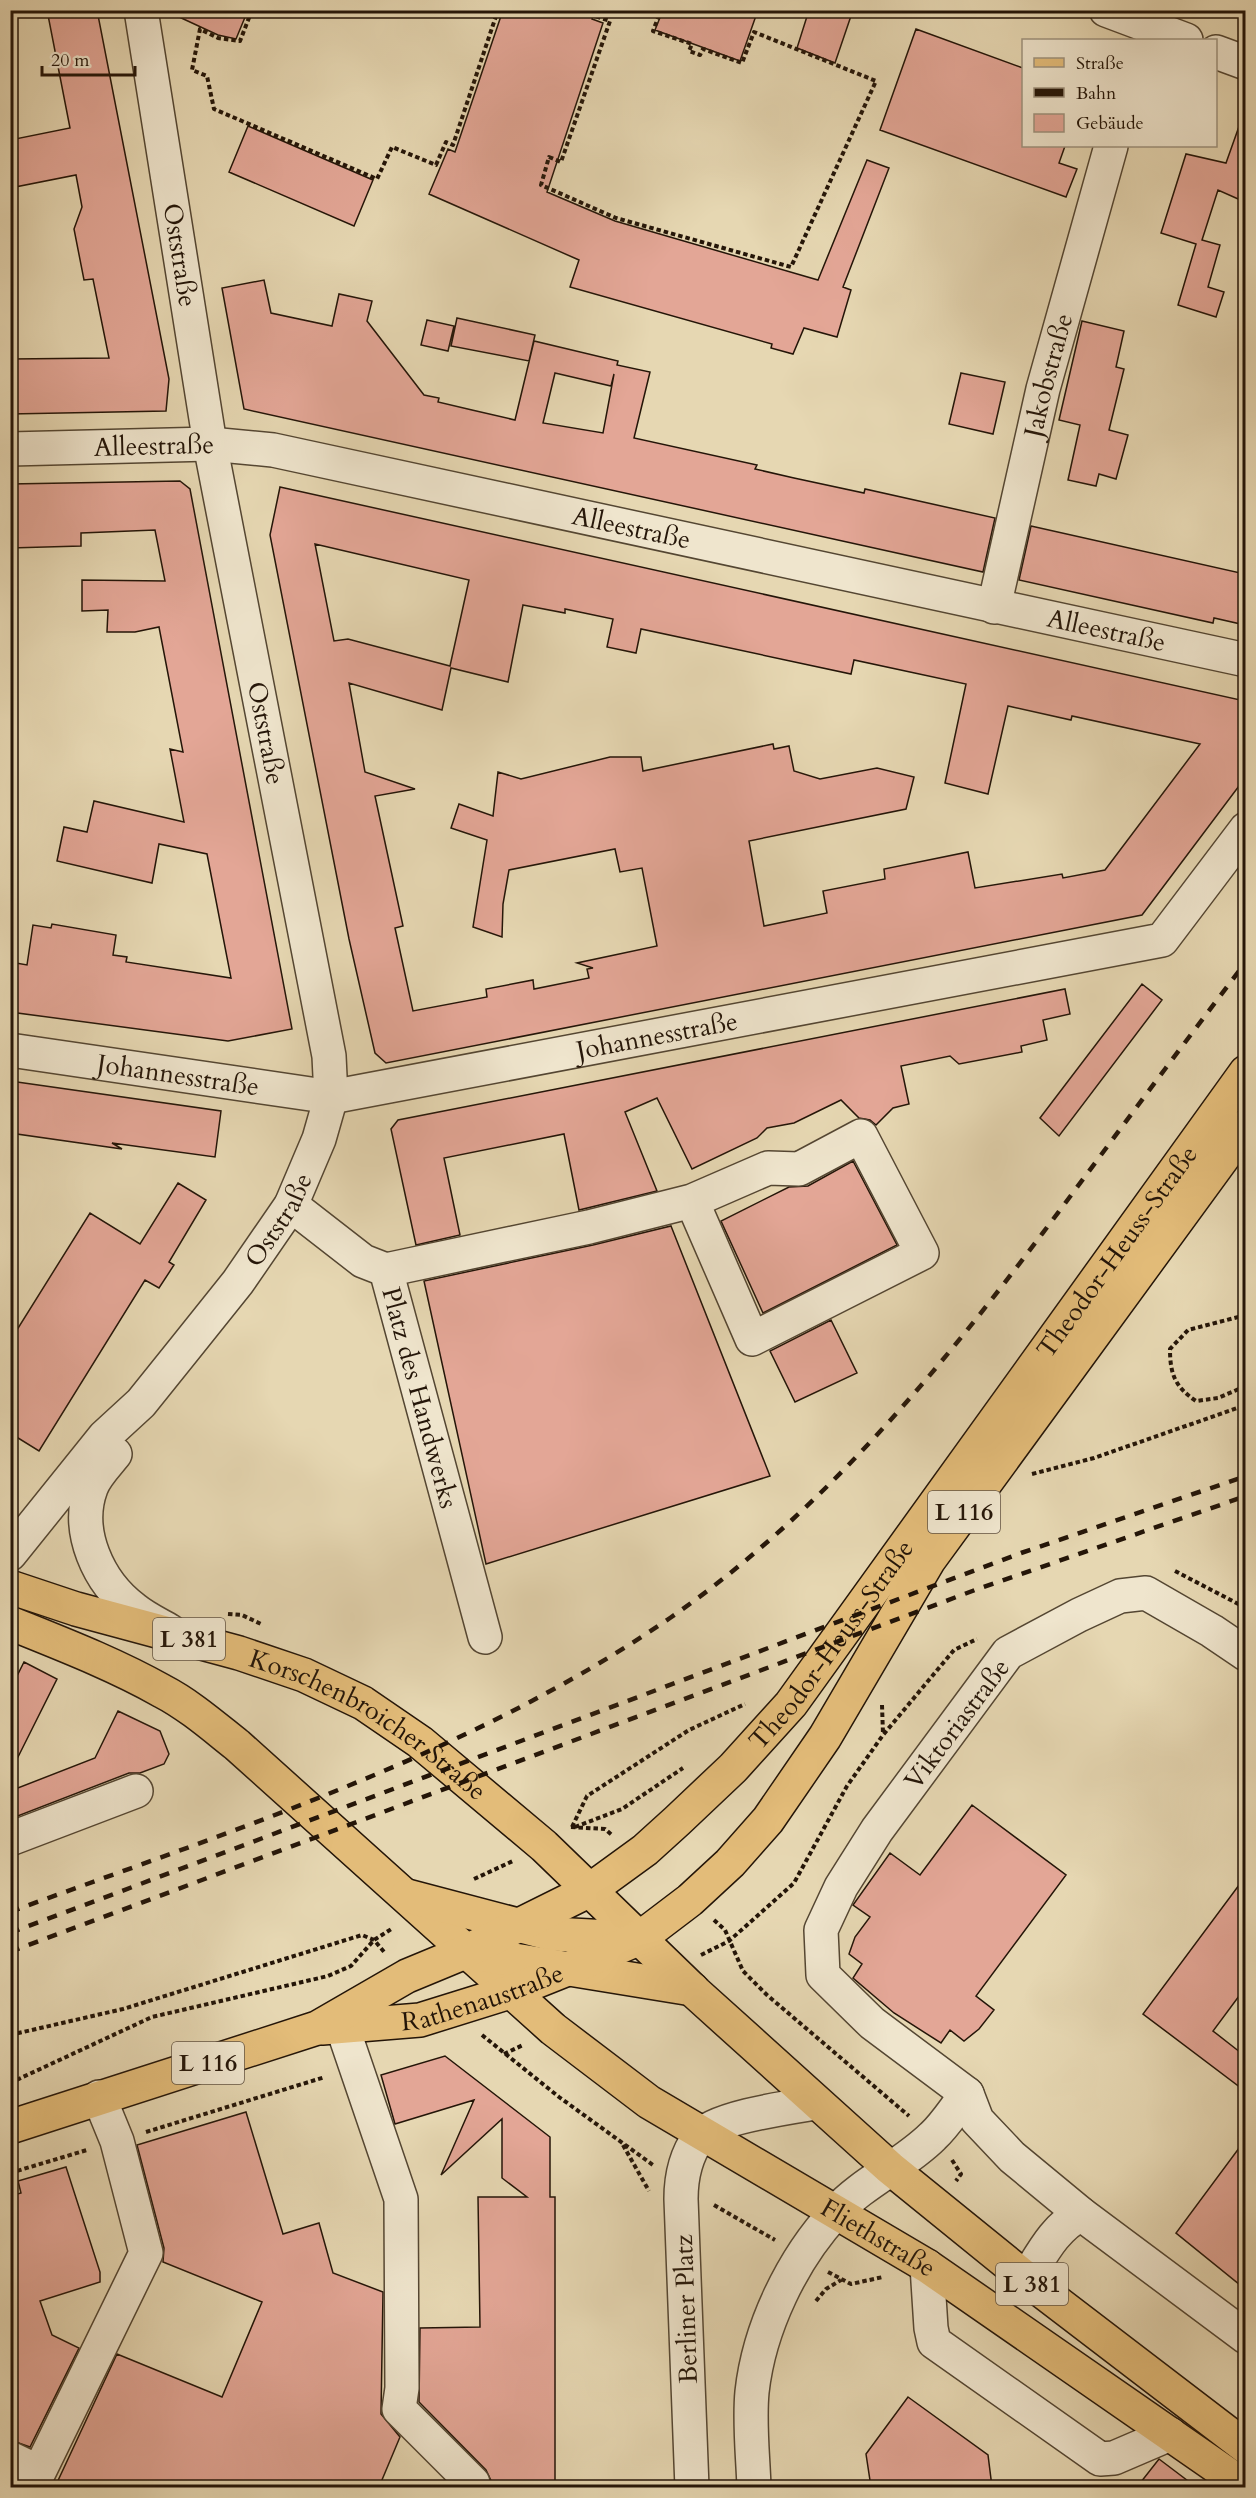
<svg xmlns="http://www.w3.org/2000/svg" width="1256" height="2498" font-family="Cardo,serif">
	<style>
		.building { fill: #e3a696; stroke: #241508; stroke-width: 1.5; fill-rule: evenodd }
		.lines { fill: none; stroke-linecap: round; stroke-linejoin: round }
		.minor-casing { stroke: #544632; stroke-width: 36 }
		.major-casing { stroke: #241508; stroke-width: 36 }
		.path { stroke: #241508; stroke-width: 4; stroke-dasharray: 4.5 3; stroke-linecap: butt }
		.minor { stroke: #efe5cd; stroke-width: 33 }
		.major { stroke: #e3bc79; stroke-width: 33 }
		.rail { stroke: #241508; stroke-width: 4.5; stroke-dasharray: 10 10; stroke-linecap: butt }
		.labels { text-anchor: middle; dominant-baseline: central; stroke-width: 4.5; stroke-linejoin: round; paint-order: stroke }
		.shield { fill: #efe5cd; stroke: #615343; stroke-width: 1.5 }
		.shield-label { font-size: 24px; font-weight: bold; fill: #241508 }
		.street-label { font-size: 26px; fill: #241508; stroke: #efe5cd }
	</style>
	<rect width="100%" height="100%" fill="#e6d7b2"/>
	<filter id="stains"><feTurbulence type="fractalNoise" baseFrequency=".00333" numOctaves="4"/><feColorMatrix values="0 0 0 0 .2 0 0 0 0 .09 0 0 0 0 .02 0 0 0 .5 -.17"/></filter>
	<radialGradient id="worn" r=".72"><stop offset=".6" stop-color="#630" stop-opacity="0"/><stop offset="1" stop-color="#630" stop-opacity=".3"/></radialGradient>
	<path class="building" d="M47,10h50l72,369 -3,32 -156,3v-55l99,-1 -16,-79 -9,1 -10,-51 8,-22 -6,-32 -66,13v-48l60,-12z
		M164,10h84l-12,29 -18,-4z
		M503,10h92l-3,9 11,4 -56,169 68,29 203,59 49,-120 22,8 -46,119 8,3 -14,47 -33,-9 -11,26 -22,-6 1,-4 -202,-57 9,-27 -150,-66 19,-45 7,3z
		M663,10h95l-18,51 -85,-31z
		M809,10h44l-18,53 -38,-15z
		M916,29l107,39v78h42l-6,17 18,6 -11,28 -186,-67z
		M1242,118h3v84l-27,-12 -16,50 18,5 -12,42 16,5 -8,25 -38,-12 18,-61 -35,-11 25,-79 40,9z
		M248,126l125,54 -19,46 -125,-54z
		M264,280l7,33 61,13 7,-32 33,7 -5,20 57,74 15,3 -1,4 34,8 43,10 19,-79 84,20 -1,4 33,7 -16,66 123,27 -2,4 39,9 70,15 1,-4 130,29 -12,54 -739,-163 -22,-121zM555,373l56,13 3,-12 -11,59 -60,-10z
		M457,318l78,17 -6,26 -78,-15z
		M427,320l27,6 -6,25 -27,-6z
		M1082,321l42,10 -8,36 8,2 -15,61 19,5 -12,44 -17,-5 -3,12 -28,-6 12,-55 -21,-5z
		M961,373l44,9 -12,52 -44,-10z
		M180,481l10,8 102,540 -64,12 -218,-29v-50l17,3 6,-40 18,3 1,-4 64,11 -3,20 14,2 -1,5 105,16 -24,-124 -48,-10 -7,39 -95,-22 7,-34 23,5 7,-31 90,21 -14,-73 13,3 -24,-125 -24,5h-28l1,-22 -26,1v-31l83,1 -10,-51 -74,3v13l-71,2v-64z
		M280,487l965,214v77l-103,137 -756,148 -11,-10 -26,-114 -79,-404zM315,544l154,36 -19,86 -102,-27 -14,2zM523,605l42,8v-4l48,10 -6,28 29,6 5,-24 210,45 3,-14 112,24 -21,99 43,11 20,-88 63,14 1,-4 128,28 -95,126 -42,8 -1,-4 -87,14 -7,-36 -84,17 1,10 -62,12 4,22 -63,13 -15,-85 157,-32 8,-32 -37,-9 -57,11 -26,-8 -5,-25 -15,3 -1,-5 -130,27 -2,-14h-31l-89,22 -23,-7 -5,44 -34,-12 -8,24 36,12 -14,87 29,10 1,-33 6,-34 106,-21 5,23 22,-4 15,78 -80,17 16,5 -6,1 2,9 -55,11 -1,-9 -47,9 1,8 -74,14 -18,-83 8,-2 -28,-130 40,-7 -50,-17 -16,-89 93,27 9,-42 57,14z
		M1031,526l214,48v51l-31,-7 -1,5 -194,-43z
		M1142,984l20,16 -103,136 -19,-18z
		M1065,989l5,25 -27,6 4,20 -26,6 1,6 -63,12 -9,-8 -49,10 8,38 -16,4 -17,17 -6,-5 -11,-2 -18,-18 -47,23 -27,5 -10,10 -65,31 -35,-71 -32,14 32,79 -78,19 -15,-76 -120,24 16,77 -44,10 -25,-116 7,-9z
		M10,1081l211,30 -6,46 -103,-14 10,6 -112,-16z
		M853,1161l44,84 -134,68 -42,-92 68,-34 19,-1z
		M178,1183l28,17 -37,62 5,3 -15,23 -14,-8 -106,171 -29,-18v-92l80,-128 50,31z
		M671,1226l99,250 -284,88 -62,-283 169,-36z
		M831,1320l26,53 -62,29 -25,-51z
		M24,1662l33,17 -47,94v-83z
		M118,1711l42,20 9,23 -5,10 -24,9h-11l-119,46v-28l85,-33z
		M972,1805l94,70 -90,121 18,14 -15,19 -15,12 -14,-11 -9,13 -47,-30 -41,-35 9,-14 -13,-10 6,-17 15,-20 -17,-12 37,-52 30,22z
		M1245,1877v111l-32,43 32,25v35l-102,-77z
		M445,2056l105,81v60h5v290h-61l-8,-17 -67,-68 1,-74 60,-1 -2,-130h49l-25,-19v-59l-61,56 33,-75 -79,24 -14,-49z
		M246,2112l37,122 36,-11 14,50 50,19 -2,122 19,23 -21,50h-324l62,-133 105,43 40,-95 -99,-40 1,-14 -27,-103z
		M1245,2140v149l-69,-56z
		M66,2167l34,105v10l-60,19 12,34 27,13 -49,99 -20,-7v-244l11,-3 -3,-12z
		M908,2397l80,58 4,32h-121l-5,-33z
		M1159,2459l37,28h-59z"/>
	<g class="lines">
		<defs>
			<g id="minor">
				<path d="M1106,10l80,30"/>
				<path d="M1216,52l30,11"/>
				<path id="s1" d="M10,449l200,-5 63,6 973,210"/>
				<path id="s2" d="M994,607l49,-218 68,-243"/>
				<path id="s3" d="M10,1050l321,47 831,-157 84,-111"/>
				<path id="s4" d="M291,1205l72,56 23,9 99,367"/>
				<path d="M386,1270l203,-43 103,-26 76,-33 31,1 62,-33 61,117 -170,86 -60,-138"/>
				<path d="M115,1454c-8,10 -20,22 -24,34 -16,43 7,94 43,121 11,9 24,15 36,22"/>
				<path id="s5" d="M10,1554l94,-117 37,-34 45,-56 52,-65 53,-77 28,-66 12,-42 -2,-41 -119,-612 -69,-434"/>
				<path d="M1246,1654l-34,-23 -66,-38 -26,3 -41,19 -71,38 -131,177 -36,57 -20,43 2,45 49,48 95,71 10,26 35,37 69,57 165,123"/>
				<path d="M10,1839l126,-48"/>
				<path d="M343,2029l58,170 1,189 -3,21 74,74"/>
				<path d="M927,2266l4,62 3,14 166,117 14,-1 56,-24"/>
				<path d="M1026,2279c16,-25 28,-51 55,-65"/>
				<path d="M10,2458l29,14 107,-219 -29,-112 -18,-44"/>
				<path d="M692,2488l-11,-289c0,-21 5,-44 18,-62 14,-19 92,-30 116,-34"/>
				<path d="M754,2488c-1,-32 -5,-65 -2,-96 7,-64 40,-133 84,-180 27,-30 68,-47 97,-76 13,-12 23,-29 34,-42"/>
			</g>
			<g id="major">
				<path id="s6" d="M10,1587l66,22 163,44 65,22 59,28 57,39 124,104 152,147 194,175 148,120 208,159"/>
				<path id="s7" d="M10,1623c52,21 104,41 152,68 27,14 51,35 75,54l316,284 96,73 278,164 319,221"/>
				<path d="M407,1896l145,38 77,4"/>
				<path d="M465,1952l227,37"/>
				<path id="s8" d="M322,2028l98,-8 90,-28 60,-24 70,-30 50,-38 40,-37 38,-43 57,-83 104,-177 317,-434"/>
				<path id="s9" d="M10,2127l307,-99 90,-52 58,-24 125,-62 55,-40 32,-29 56,-53 58,-64 455,-632"/>
			</g>
		</defs>
		<use href="#minor" class="minor-casing"/>
		<use href="#major" class="major-casing"/>
		<path class="path" d="M252,10l-12,31 -22,-3 -18,-9 -8,41 15,6 7,33 163,70 15,-32 44,18 10,-23 7,3 45,-135
			M597,10l-2,6 15,5 -49,141 -12,-5 -8,28 75,33 175,49 85,-186 -122,-49 -12,31 -39,-14 -3,6 -11,-4 3,-7 -39,-13 8,-21
			M1246,1315l-58,15 -18,19c0,25 5,38 26,52l22,-3 28,-12
			M1032,1474l62,-16 152,-53
			M1175,1571l71,37
			M228,1614l14,1 19,9
			M882,1705l1,29
			M571,1827l34,2 7,6
			M572,1827l15,-31 102,-66 56,-26
			M575,1827l47,-18 61,-41
			M474,1879l39,-18
			M714,1920l11,10 18,41 24,24 142,121
			M701,1955l28,-14 65,-58 53,-97 36,-51 71,-85 23,-11
			M10,2035l113,-26 239,-74 12,5 11,13
			M482,2035l77,62 94,68
			M504,2054l19,-9
			M10,2083l142,-66 176,-41 23,-10 23,-26 19,-12
			M146,2132l179,-55
			M623,2145l26,46
			M952,2160l9,14 -5,7
			M10,2173l77,-23
			M714,2205l61,35
			M828,2272l23,12 32,-7
			M816,2301l10,-12 15,-9"/>
		<use href="#minor" class="minor"/>
		<use href="#major" class="major"/>
		<path class="rail" d="M10,1912c226,-83 460,-157 660,-294 163,-113 285,-267 402,-424 58,-78 115,-155 174,-232
			M10,1933l1011,-380 225,-77
			M10,1952l965,-362 271,-94"/>
	</g>
	<g class="labels">
		<g class="shield">
			<rect x="928" y="1491" width="72" height="42" rx="4.5"/>
			<rect x="153" y="1618" width="72" height="42" rx="4.5"/>
			<rect x="172" y="2042" width="72" height="42" rx="4.5"/>
			<rect x="996" y="2263" width="72" height="42" rx="4.5"/>
		</g>
		<g class="shield-label">
			<text x="964" y="1512">L 116</text>
			<text x="189" y="1639">L 381</text>
			<text x="208" y="2063">L 116</text>
			<text x="1032" y="2284">L 381</text>
		</g>
		<g class="street-label">
			<text transform="translate(180 255) rotate(81)">Oststraße</text>
			<text stroke="none"><textPath href="#s2" startOffset="238">Jakobstraße</textPath></text>
			<text stroke="none"><textPath href="#s1" startOffset="144">Alleestraße</textPath></text>
			<text stroke="none"><textPath href="#s1" startOffset="630">Alleestraße</textPath></text>
			<text stroke="none"><textPath href="#s1" startOffset="1116">Alleestraße</textPath></text>
			<text transform="translate(266 733) rotate(79)">Oststraße</text>
			<text stroke="none"><textPath href="#s3" startOffset="656">Johannesstraße</textPath></text>
			<text stroke="none"><textPath href="#s3" startOffset="170">Johannesstraße</textPath></text>
			<text stroke="none"><textPath href="#s5" startOffset="430">Oststraße</textPath></text>
			<text stroke="none"><textPath href="#s9" startOffset="1461">Theodor-Heuss-Straße</textPath></text>
			<text stroke="none"><textPath href="#s4" startOffset="248">Platz des Handwerks</textPath></text>
			<text stroke="none"><textPath href="#s9" startOffset="975">Theodor-Heuss-Straße</textPath></text>
			<text transform="translate(957 1724) rotate(-53)">Viktoriastraße</text>
			<text stroke="none"><textPath href="#s6" startOffset="387">Korschenbroicher Straße</textPath></text>
			<text stroke="none"><textPath href="#s8" startOffset="164">Rathenaustraße</textPath></text>
			<text stroke="none"><textPath href="#s7" startOffset="1071">Fliethstraße</textPath></text>
			<text transform="translate(686 2309) rotate(-92)">Berliner Platz</text>
		</g>
	</g>
	<rect width="1256" height="2498" fill="none" stroke="#e6d7b2" stroke-width="36"/>
	<rect x="12" y="12" width="1232" height="2474" fill="none" stroke="#241508" stroke-width="3"/>
	<rect x="18" y="18" width="1220" height="2462" fill="none" stroke="#241508" stroke-width="1.5"/>
	<rect x="1022" y="39" width="195" height="108" fill="#efe5cd" stroke="#9e927e" stroke-width="1.5"/>
	<rect x="1034" y="58" width="30" height="9" fill="#e3bc79" stroke="#9e927e" stroke-width="1.5"/>
	<text x="1076" y="69" font-size="18" fill="#241508">Straße</text>
	<rect x="1034" y="88" width="30" height="9" fill="#241508" stroke="#9e927e" stroke-width="1.5"/>
	<text x="1076" y="99" font-size="18" fill="#241508">Bahn</text>
	<rect x="1034" y="114" width="30" height="18" fill="#e3a696" stroke="#9e927e" stroke-width="1.5"/>
	<text x="1076" y="129" font-size="18" fill="#241508">Gebäude</text>
	<path d="M42 66v9h93v-9" fill="none" stroke="#241508" stroke-width="3"/>
	<text x="51" y="66" font-size="18" fill="#241508" stroke="#efe5cd" stroke-width="4.5" paint-order="stroke">20 m</text>
	<rect width="100%" height="100%" filter="url(#stains)"/>
	<rect width="100%" height="100%" fill="url(#worn)"/>
</svg>
